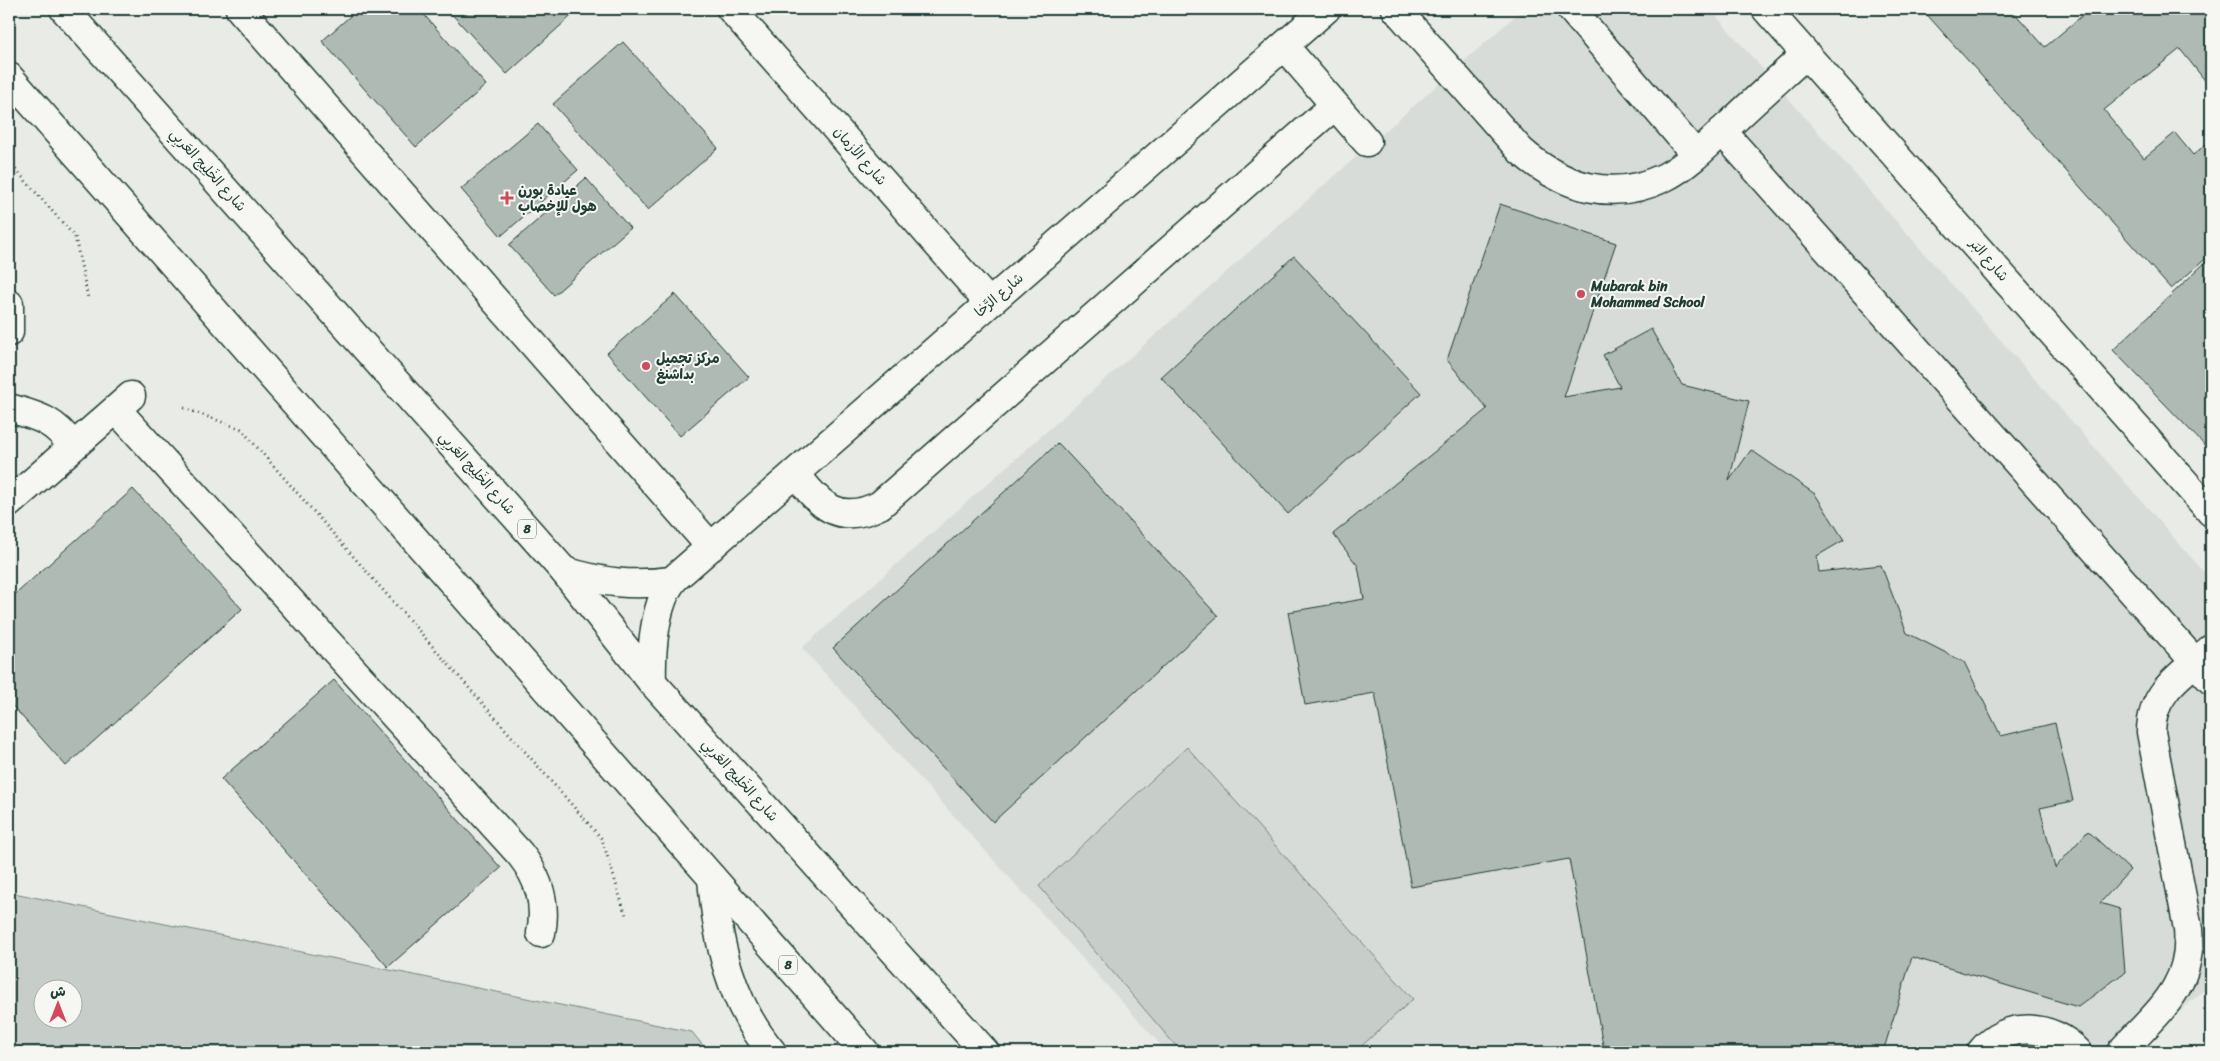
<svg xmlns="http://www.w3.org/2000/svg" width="2220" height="1061" font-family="Sriracha,'Playpen Sans Arabic',sans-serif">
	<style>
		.built { fill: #d8dcd8 }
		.green { fill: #c7cec9; stroke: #73867e; fill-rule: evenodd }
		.building { fill: #b0bab5; stroke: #1f3d34 }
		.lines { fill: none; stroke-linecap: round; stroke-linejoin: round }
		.minor-casing { stroke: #1f3d34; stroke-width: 31 }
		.highway-casing { stroke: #1f3d34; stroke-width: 31 }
		.path { stroke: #1f3d34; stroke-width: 3; stroke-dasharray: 1 4; stroke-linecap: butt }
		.minor { stroke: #f6f6f2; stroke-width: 28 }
		.highway { stroke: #f6f6f2; stroke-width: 28 }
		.poi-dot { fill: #d1495b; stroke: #f6f6f2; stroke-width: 2 }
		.labels { text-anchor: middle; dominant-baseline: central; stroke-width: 4; stroke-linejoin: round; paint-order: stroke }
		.shield { fill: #f6f6f2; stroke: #60746d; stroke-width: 1 }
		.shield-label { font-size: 12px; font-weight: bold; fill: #1f3d34 }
		.street-label { font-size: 14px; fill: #1f3d34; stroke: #f6f6f2 }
		.poi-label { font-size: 14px; font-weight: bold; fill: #1f3d34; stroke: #f6f6f2; text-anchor: start }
	</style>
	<rect width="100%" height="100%" fill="#e9ebe7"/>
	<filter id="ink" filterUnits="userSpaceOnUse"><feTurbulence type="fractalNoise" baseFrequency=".02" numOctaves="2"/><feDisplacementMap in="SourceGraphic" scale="10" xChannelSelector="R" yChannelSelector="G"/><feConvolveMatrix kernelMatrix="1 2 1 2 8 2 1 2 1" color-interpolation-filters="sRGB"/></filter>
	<g filter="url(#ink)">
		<path class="built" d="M1523,9h187l501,571v404l-78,68h-966l-365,-404z"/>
		<path class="green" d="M1187,747l226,252 -58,53h-174l-142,-166z
			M9,892l683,140 16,20h-699zM42,988h30v30h-30z"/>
		<path class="building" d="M358,9h61l67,76 -70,62 -94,-106z
			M447,9h132l-72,65z
			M1922,9h89l34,38 45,-38h121v79l-31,-39 -76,61 40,48 31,-25 18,22 18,-15v114l-40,35z
			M623,42l95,106 -70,62 -95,-106z
			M538,124l40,46 -77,66 -40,-47z
			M586,178l44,50 -76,67 -45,-50z
			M1500,204l116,39 -52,154 56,-10 -17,-32 48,-26 31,56 67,16 -20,80 22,-31 64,44 29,46 -27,16 2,16 62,-7 26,68 57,29 37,74 54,-13 18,78 -33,7 15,60 33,-37 42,39 -30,33 20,6 5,63 -47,35 -166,-50 -29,95h-256l-24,-7 -34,-186 -158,28 -36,-194 -70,12 -17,-93 76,-13 -6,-33 -25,-32 154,-125 -40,-49z
			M1294,256l127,137 -133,121 -127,-137z
			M2211,257v195l-98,-102z
			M675,294l74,83 -69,59 -73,-83z
			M1058,443l160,173 -225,206 -160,-174z
			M133,489l109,120 -176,157 -57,-64v-102z
			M334,680l167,188 -113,99 -167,-188z"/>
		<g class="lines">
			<defs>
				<path id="minor" d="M240,9l471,538
					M731,9l258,294
					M1396,9l125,142c41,36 92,52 144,26 24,-12 45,-35 65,-53 25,-24 51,-47 76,-70
					M1571,9l125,146
					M1766,9l445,503
					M1284,46l83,96
					M1722,131l489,549
					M9,304v28
					M9,408c29,8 46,12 64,39
					M116,409l404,445c19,24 27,49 21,79
					M795,473c25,32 43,53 85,32l455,-400
					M9,503l122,-107
					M564,571c39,12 68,15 108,10
					M652,682c-1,-30 2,-81 23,-104l651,-569
					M712,878c5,63 18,124 60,174
					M1981,1052c25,-32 71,-28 97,0
					M2121,1052c36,-40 72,-64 67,-123l-37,-197c0,-40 32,-59 60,-83"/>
				<path id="highway" d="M64,9l500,562 88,111 333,370
					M9,77l856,975"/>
			</defs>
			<use href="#minor" class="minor-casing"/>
			<use href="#highway" class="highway-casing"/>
			<path class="path" d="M9,162l66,75 13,61
				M184,408l57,21 361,410 24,77
				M2204,1010l7,-9"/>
			<use href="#minor" class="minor"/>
			<use href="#highway" class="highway"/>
		</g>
	</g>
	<g class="poi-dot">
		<path d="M504.5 190.5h5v5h5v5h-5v5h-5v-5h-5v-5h5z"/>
		<circle cx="1581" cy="294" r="5"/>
		<circle cx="646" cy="366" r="5"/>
	</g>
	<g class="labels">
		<g class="shield">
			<rect x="518" y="519.5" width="18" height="19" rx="4"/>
			<rect x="779" y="955.5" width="18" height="19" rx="4"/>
		</g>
		<g class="shield-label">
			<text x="527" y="529">8</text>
			<text x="788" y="965">8</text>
		</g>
		<g class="street-label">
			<text transform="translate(860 156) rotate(49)">شارع الأزمان</text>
			<text transform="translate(208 170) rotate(48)">شارع الخَلِيج العَربِي</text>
			<text transform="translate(1989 260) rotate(49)">شارع البَر</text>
			<text transform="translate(999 295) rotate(-41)">شارع الرَّخا</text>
			<text transform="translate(477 473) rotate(48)">شارع الخَلِيج العَربِي</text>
			<text transform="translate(740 780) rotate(48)">شارع الخَلِيج العَربِي</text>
		</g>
		<g class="poi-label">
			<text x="518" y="190">عيادة بورن<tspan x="518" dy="16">هول للإخصاب</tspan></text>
			<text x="1591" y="286">Mubarak bin<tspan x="1591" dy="16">Mohammed School</tspan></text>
			<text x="656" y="358">مركز تجميل<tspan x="656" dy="16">بداشنغ</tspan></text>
		</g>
	</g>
	<rect width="2220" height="1061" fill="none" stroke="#f6f6f2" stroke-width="30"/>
	<rect x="15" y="15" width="2190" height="1031" fill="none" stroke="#1f3d34" stroke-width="2" filter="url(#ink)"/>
	<g transform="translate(58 1004)"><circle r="24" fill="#f6f6f2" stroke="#a0aca6"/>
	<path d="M0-4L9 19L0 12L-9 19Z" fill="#d1495b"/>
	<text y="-8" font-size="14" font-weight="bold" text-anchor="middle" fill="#1f3d34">ش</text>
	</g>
</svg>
